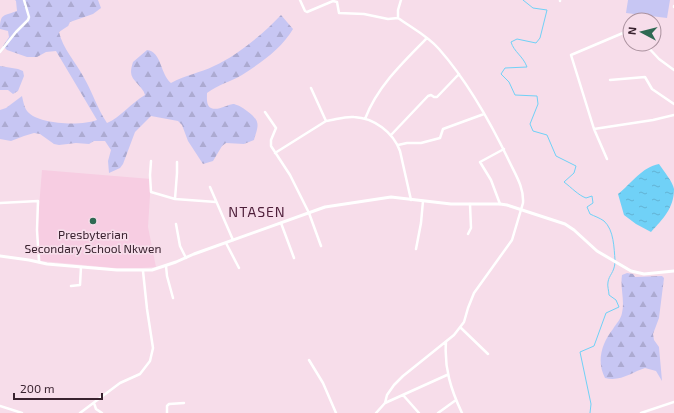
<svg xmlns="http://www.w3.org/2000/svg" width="674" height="413" font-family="'Exo 2',sans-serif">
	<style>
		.built { fill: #f7cde2 }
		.grass { fill: #c7c6f3 }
		.forest { fill: url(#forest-firs) }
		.water { fill: url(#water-ripples) }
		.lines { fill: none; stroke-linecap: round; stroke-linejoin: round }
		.stream { stroke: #70d1f7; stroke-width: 1 }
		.minor { stroke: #fff; stroke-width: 2.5 }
		.tertiary { stroke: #fff; stroke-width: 3 }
		.poi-dot { fill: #2f6953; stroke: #f7ddea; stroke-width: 1.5 }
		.labels { text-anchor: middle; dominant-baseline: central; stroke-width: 3.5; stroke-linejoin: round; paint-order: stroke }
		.poi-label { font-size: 12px; fill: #39222f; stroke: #f7ddea }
		.quarter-label { font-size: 14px; letter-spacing: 1px; fill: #4d1d39; stroke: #f7ddea }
	</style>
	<defs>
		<pattern id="forest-firs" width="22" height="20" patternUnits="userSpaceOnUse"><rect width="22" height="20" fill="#c7c6f3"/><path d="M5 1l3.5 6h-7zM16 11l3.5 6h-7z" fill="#acaad1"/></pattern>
		<pattern id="water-ripples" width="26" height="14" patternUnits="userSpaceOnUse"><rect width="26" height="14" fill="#70d1f7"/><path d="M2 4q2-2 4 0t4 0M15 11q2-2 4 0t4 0" fill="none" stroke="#62b3d4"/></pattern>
	</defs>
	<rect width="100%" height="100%" fill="#f7ddea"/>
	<path class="built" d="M42,170l109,9 -3,48 8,40 -14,1h-27l-74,-7 -4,-29z"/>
	<path class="grass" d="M628,0h42l-3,18 -41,-5z"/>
	<path class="forest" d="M15,0h83l3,8 -8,6 -23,8 -2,4 -9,6c4,17 16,29 24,44 9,15 14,32 24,47 14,-6 24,-20 38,-28 -2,-9 -14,-14 -14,-23 0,-3 1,-7 2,-10l14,-12c15,2 13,24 24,33 14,-8 29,-10 43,-17 24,-11 49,-32 67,-51l12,14c-11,19 -32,34 -51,46 -12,7 -23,9 -35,18 0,5 -1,12 4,15 7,3 15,-3 22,-4 6,0 23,12 24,18 2,5 -2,13 -3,18l-10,4 -18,-1 -4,3 -9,15 -10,3 -15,-23 -6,-16 -4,-4 -27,-5 -16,16 -12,32 -3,4 -11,5 -1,-12 3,-11 -6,-9h-11l-5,3 -13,-1 -17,2 -5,-1 -14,-10 -6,-1 -10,3 -13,5 -11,-2v-29l6,-2 16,-12c1,4 2,11 5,15 11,14 55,15 70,9l-41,-69 -10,1 -9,5h-10l-20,-7 -4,-4 6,-9 -1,-6 -8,-2c0,-16 4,-13 17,-18l-1,-10z
		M0,66l18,3 5,2 1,5 -6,15 -5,3 -5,-4h-8z
		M627,273l6,1 2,3 27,-1 2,2 -5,40 -6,16 1,6 5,7 3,34 -6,-10 -11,-3c-13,4 -24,14 -40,10 -9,-17 -3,-35 8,-49 3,-5 8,-10 9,-16 3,-12 -2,-25 0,-38z"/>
	<path class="water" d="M659,164c4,6 14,18 15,25 0,19 -11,30 -23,43l-15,-8 -12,-9 -6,-21c14,-11 24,-27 41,-30z"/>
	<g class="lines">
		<path class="stream" d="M523,0l10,8 14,2 -7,28 -4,5 -19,-4 -6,3c3,10 12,14 16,25l-22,1 -4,6 8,8 6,13 22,1 1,8 -8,20 3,7 14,4 9,21 20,10 -2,7 -10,9c8,6 14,13 22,16l6,-2 1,7 -6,4 3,7c4,2 10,4 14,7 10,9 10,27 11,39
			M590,413l1,-9 -11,-52 14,-6 12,-33 13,-6 -3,-7 -7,-5c0,-4 -2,-9 -1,-13 1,-7 6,-9 7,-19"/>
		<path class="minor" d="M300,0l5,11 2,1 26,-11 4,1 2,11 25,1 24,5 10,-1
			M560,0v1
			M674,6v1
			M645,44l14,15 15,11
			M0,52l16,-20 12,-12 1,-3 -5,-17
			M610,80l35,-3 7,12 22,15
			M311,88l15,33c9,-1 19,-5 28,-4 20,1 39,15 46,34l11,49
			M265,112l11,16 -5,12v6l19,29 19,38 12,33
			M365,119c12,-32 38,-57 62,-81
			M594,129l59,-9 21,-5
			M391,135l37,-39 3,-1 3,2h3l22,-23
			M398,145l9,-2h14l19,-5 3,-9 41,-15
			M275,153l51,-32
			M607,159l-13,-30 -23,-74 59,-25
			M151,161l-1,14 1,17 24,7
			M177,162v11l-2,26 41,3
			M210,187l23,53
			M0,203l38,-2 -1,29 2,32
			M500,204l-9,-24 -11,-18 24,-13
			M281,223l13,35
			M176,224l4,22 6,12
			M468,234l3,-6 -1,-24
			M226,243l13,25
			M416,249l5,-26 2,-22
			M166,266l1,10 6,22
			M71,286l9,-1 1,-18
			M461,328l27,26
			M446,342c-2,26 5,48 16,71
			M309,360l14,23 13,30
			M403,395l16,18
			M94,403l2,6 6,4
			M385,403l62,-28
			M0,406l22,7
			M80,413l40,-30 20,-9 10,-13 3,-13 -6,-39 -4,-38
			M167,413v-7l2,-2 15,-1
			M376,413l9,-10 2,-8 7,-10 9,-9 51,-41 10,-13 4,-14 6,-15 38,-53 11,-37c1,-14 -6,-26 -12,-38 -19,-40 -42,-82 -72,-116 -11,-13 -27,-21 -41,-31v-8l3,-10
			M438,413l18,-13
			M641,413l33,-11"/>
		<path class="tertiary" d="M0,256l29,4 18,4 70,6h35l24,-8 18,-8 131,-47 66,-10 60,7h49l7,1 58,19 9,6 23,21 34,20 13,3 30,-3"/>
	</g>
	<circle class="poi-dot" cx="93" cy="221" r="4"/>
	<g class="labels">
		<g class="poi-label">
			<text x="93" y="234">Presbyterian<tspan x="93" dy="14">Secondary School Nkwen</tspan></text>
		</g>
		<g class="quarter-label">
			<text x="257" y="211">NTASEN</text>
		</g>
	</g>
	<g transform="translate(642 32) rotate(277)"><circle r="19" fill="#f7ddea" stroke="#ab929f"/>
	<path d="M0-3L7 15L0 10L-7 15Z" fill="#2f6953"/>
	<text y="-6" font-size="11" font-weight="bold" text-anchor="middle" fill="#39222f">N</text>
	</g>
	<path d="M14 393v6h88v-6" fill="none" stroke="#39222f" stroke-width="2"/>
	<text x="20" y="393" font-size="12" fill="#39222f" stroke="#f7ddea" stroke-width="3" paint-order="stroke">200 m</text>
</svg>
